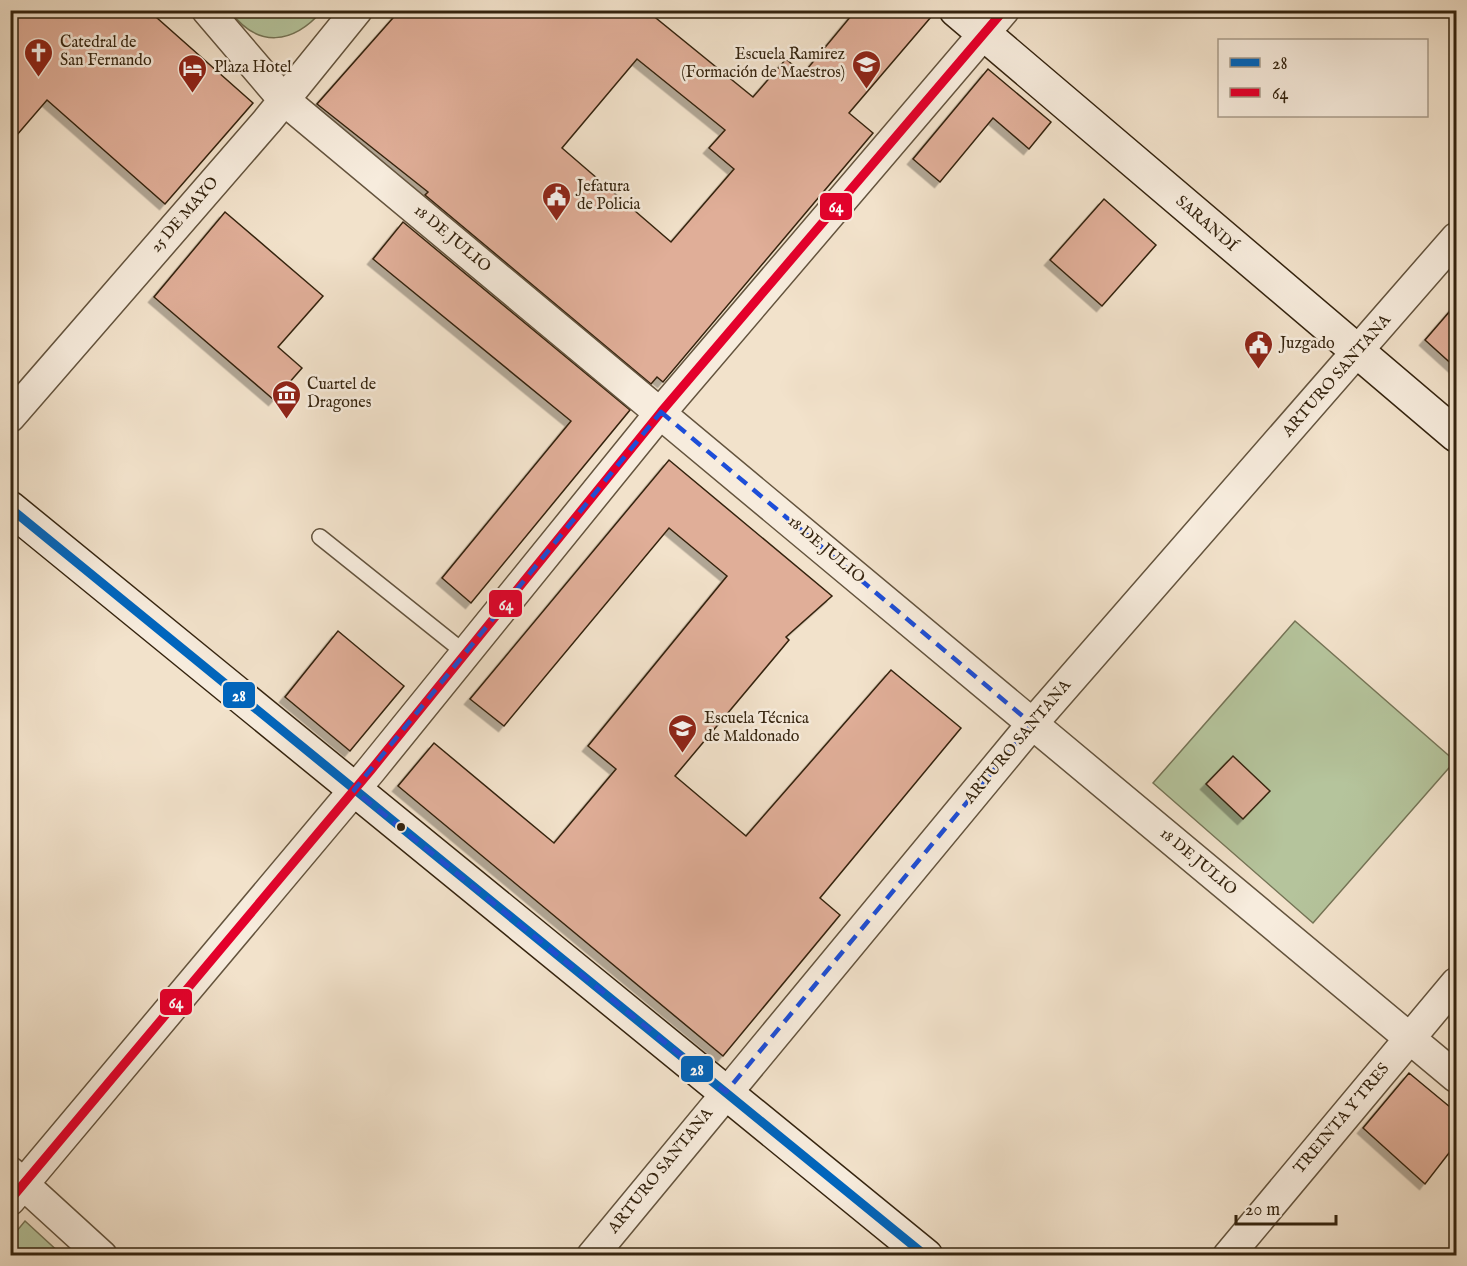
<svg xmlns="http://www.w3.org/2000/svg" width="1467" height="1266" font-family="'IM FELL English',serif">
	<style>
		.green { fill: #b5c49c; stroke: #757456; stroke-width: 1.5 }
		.building { fill: #e0ae98; stroke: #35240f; stroke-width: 1.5; fill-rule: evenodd; filter: url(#shadow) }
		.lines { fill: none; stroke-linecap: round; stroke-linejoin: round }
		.lane-casing { stroke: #64543e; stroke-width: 18 }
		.street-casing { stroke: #64543e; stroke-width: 33 }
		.secondary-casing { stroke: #35240f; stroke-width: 36 }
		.lane { stroke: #f7ecdd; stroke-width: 15 }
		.street { stroke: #f7ecdd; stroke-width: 30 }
		.secondary { stroke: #f7ecdd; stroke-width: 33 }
		.bus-1-casing { stroke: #f7ecdd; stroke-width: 14 }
		.bus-2-casing { stroke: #f7ecdd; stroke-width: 14 }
		.bus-1 { stroke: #0065bd; stroke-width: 9 }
		.bus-2 { stroke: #e4002b; stroke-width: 9 }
		.marked { fill: none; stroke: #1d4ed8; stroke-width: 4.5; stroke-dasharray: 12 8; stroke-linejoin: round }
		.bus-dot { fill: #35240f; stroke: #f7ecdd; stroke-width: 2 }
		.labels { text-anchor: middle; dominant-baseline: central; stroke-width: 5; stroke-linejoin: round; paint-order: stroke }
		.poi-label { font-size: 16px; fill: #35240f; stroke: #f7ecdd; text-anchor: start }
		.street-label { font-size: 16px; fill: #35240f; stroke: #f7ecdd }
		.line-badge { stroke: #f7ecdd; stroke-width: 2 }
		.badge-label { font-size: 16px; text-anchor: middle; font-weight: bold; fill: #fff }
	</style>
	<defs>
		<filter id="shadow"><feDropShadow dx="-5.5" dy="5.5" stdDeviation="0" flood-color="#0004"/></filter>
	</defs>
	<rect width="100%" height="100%" fill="#f2e2cb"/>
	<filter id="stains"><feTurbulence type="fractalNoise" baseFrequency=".00333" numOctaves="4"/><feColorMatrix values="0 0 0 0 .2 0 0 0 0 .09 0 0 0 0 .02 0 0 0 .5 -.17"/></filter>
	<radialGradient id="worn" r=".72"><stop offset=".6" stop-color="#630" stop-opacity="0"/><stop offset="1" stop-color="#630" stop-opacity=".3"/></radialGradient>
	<path class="green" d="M230,11h92c-29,33 -64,38 -92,0z
		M1295,621l160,140 -142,162 -160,-140z
		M25,1221l37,34h-51v-17z"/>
	<path class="building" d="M10,10h138l105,93 -88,101 -118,-104 -37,43z
		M400,10h246l107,87 33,-38 17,15 53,-64h81l-88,103 24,20 -210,249 -6,-5 -6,7 -226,-189 3,-3 -111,-88zM637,59l88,71 -16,18 25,21 -63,73 -109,-94z
		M988,69l63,53 -22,27 -36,-31 -53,64 -27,-23z
		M1104,199l52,46 -54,61 -52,-46z
		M225,212l98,84 -45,51 24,21 -28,32 -120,-103z
		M403,222l227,188 -159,193 -29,-25 129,-157 -198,-162z
		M1456,304v64l-31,-28z
		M669,460l163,136 -46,41 3,3 -114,136 71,60 145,-166 70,58 -141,170 20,17 -117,141 -325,-270 36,-43 120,100 62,-74 -28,-23 139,-170 -58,-48 -165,198 -34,-27z
		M338,631l66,55 -54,65 -65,-54z
		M1233,756l37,35 -27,28 -37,-35z
		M1409,1073l47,39v32l-31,40 -62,-56z"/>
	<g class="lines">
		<defs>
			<path id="lane" d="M320,537l145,116"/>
			<path id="street" d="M207,10l76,89 1173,978
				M10,417l257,-296 90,-111
				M10,1172l92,84
				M10,1200l361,-430 290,-358 343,-402
				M592,1256l440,-532 424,-486
				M1228,1256l228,-273"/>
			<path id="secondary" d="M956,10l500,425
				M10,508l916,748"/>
		</defs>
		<use href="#lane" class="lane-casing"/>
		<use href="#street" class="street-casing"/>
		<use href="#secondary" class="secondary-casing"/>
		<use href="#lane" class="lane"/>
		<use href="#street" class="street"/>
		<use href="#secondary" class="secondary"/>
		<defs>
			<path id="bus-1" d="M10,508l916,748"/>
			<path id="bus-2" d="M10,1200l361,-430 290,-358 343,-402"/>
		</defs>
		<use href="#bus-1" class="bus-1-casing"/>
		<use href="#bus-2" class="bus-2-casing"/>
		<use href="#bus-1" class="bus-1"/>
		<use href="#bus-2" class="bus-2"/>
	</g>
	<path class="marked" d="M661,412l371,312 -306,368 -372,-302z"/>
	<defs>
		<symbol id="church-pin" viewBox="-11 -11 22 30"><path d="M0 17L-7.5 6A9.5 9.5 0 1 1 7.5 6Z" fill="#8f2418" stroke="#f7ecdd"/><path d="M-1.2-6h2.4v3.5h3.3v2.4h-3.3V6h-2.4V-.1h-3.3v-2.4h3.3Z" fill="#fff"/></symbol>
		<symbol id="university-pin" viewBox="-11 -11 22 30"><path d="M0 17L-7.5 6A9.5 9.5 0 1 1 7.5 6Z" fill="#8f2418" stroke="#f7ecdd"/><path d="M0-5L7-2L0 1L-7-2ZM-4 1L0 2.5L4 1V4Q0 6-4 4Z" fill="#fff"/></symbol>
		<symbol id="hotel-pin" viewBox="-11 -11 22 30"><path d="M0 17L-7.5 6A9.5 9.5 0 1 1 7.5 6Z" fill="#8f2418" stroke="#f7ecdd"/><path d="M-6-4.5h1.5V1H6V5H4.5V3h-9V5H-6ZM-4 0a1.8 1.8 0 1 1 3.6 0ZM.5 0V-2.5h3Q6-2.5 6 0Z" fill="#fff"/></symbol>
		<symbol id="civic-pin" viewBox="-11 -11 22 30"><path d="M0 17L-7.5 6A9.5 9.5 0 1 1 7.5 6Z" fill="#8f2418" stroke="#f7ecdd"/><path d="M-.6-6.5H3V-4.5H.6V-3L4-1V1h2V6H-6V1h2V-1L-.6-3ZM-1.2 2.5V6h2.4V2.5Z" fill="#fff"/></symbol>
		<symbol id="museum-pin" viewBox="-11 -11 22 30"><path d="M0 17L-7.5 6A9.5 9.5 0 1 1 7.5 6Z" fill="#8f2418" stroke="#f7ecdd"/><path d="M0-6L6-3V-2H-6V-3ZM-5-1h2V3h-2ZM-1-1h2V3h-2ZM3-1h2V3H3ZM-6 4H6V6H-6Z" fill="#fff"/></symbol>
		<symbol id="school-pin" viewBox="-11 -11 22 30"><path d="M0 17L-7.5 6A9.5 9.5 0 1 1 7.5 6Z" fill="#8f2418" stroke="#f7ecdd"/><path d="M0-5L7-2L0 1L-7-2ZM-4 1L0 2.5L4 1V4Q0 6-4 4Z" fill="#fff"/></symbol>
	</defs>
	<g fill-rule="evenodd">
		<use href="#church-pin" x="22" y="36" width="33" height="45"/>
		<use href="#university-pin" x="850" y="48" width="33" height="45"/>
		<use href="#hotel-pin" x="176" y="52" width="33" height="45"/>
		<use href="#civic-pin" x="540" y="180" width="33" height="45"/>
		<use href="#civic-pin" x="1242" y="328" width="33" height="45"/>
		<use href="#museum-pin" x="270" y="378" width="33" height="45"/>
		<use href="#school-pin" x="666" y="712" width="33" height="45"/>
	</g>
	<circle class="bus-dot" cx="401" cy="827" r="5"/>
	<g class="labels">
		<g class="poi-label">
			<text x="60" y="43">Catedral de<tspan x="60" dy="18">San Fernando</tspan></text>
			<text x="845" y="55" text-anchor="end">Escuela Ramirez<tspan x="845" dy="18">(Formación de Maestros)</tspan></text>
			<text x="214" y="68">Plaza Hotel</text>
			<text x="577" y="187">Jefatura<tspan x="577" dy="18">de Policia</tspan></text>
			<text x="1280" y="344">Juzgado</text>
			<text x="307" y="385">Cuartel de<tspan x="307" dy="18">Dragones</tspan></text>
			<text x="704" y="719">Escuela Técnica<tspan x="704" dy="18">de Maldonado</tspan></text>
		</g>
		<g class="street-label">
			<text transform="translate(185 215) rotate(-49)">25 DE MAYO</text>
			<text transform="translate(1206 224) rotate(41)">SARANDÍ</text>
			<text transform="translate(452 239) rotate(40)">18 DE JULIO</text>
			<text transform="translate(1337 376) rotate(-49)">ARTURO SANTANA</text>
			<text transform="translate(826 550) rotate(40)">18 DE JULIO</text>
			<text transform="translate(1018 742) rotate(-50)">ARTURO SANTANA</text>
			<text transform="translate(1198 862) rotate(40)">18 DE JULIO</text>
			<text transform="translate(1342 1119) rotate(-50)">TREINTA Y TRES</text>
			<text transform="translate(661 1171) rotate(-51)">ARTURO SANTANA</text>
		</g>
	</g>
	<g class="line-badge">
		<rect x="819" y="192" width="34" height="29" rx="6" fill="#e4002b"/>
		<rect x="488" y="589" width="35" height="29" rx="6" fill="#e4002b"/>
		<rect x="222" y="681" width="34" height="28" rx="6" fill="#0065bd"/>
		<rect x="159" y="988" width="34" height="28" rx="6" fill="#e4002b"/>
		<rect x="680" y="1055" width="34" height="28" rx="6" fill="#0065bd"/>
	</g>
	<g class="badge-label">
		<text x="836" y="212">64</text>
		<text x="506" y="610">64</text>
		<text x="239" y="701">28</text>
		<text x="176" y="1008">64</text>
		<text x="697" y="1075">28</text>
	</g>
	<rect width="1467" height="1266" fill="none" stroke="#f2e2cb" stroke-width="36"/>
	<rect x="12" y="12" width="1443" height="1242" fill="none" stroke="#35240f" stroke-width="3"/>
	<rect x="18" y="18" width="1431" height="1230" fill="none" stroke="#35240f" stroke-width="1.5"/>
	<rect x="1218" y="39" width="210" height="78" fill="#f7ecdd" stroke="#a99c8b" stroke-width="1.5"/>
	<rect x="1230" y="58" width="30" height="9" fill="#0065bd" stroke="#a99c8b" stroke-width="1.5"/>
	<text x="1272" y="69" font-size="18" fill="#35240f">28</text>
	<rect x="1230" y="88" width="30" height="9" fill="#e4002b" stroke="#a99c8b" stroke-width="1.5"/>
	<text x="1272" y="99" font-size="18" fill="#35240f">64</text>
	<path d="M1236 1215v9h100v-9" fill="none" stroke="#35240f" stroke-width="3"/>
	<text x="1245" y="1215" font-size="18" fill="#35240f" stroke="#f7ecdd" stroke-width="4.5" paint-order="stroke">20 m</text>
	<rect width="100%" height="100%" filter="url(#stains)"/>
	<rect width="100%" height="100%" fill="url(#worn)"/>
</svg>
